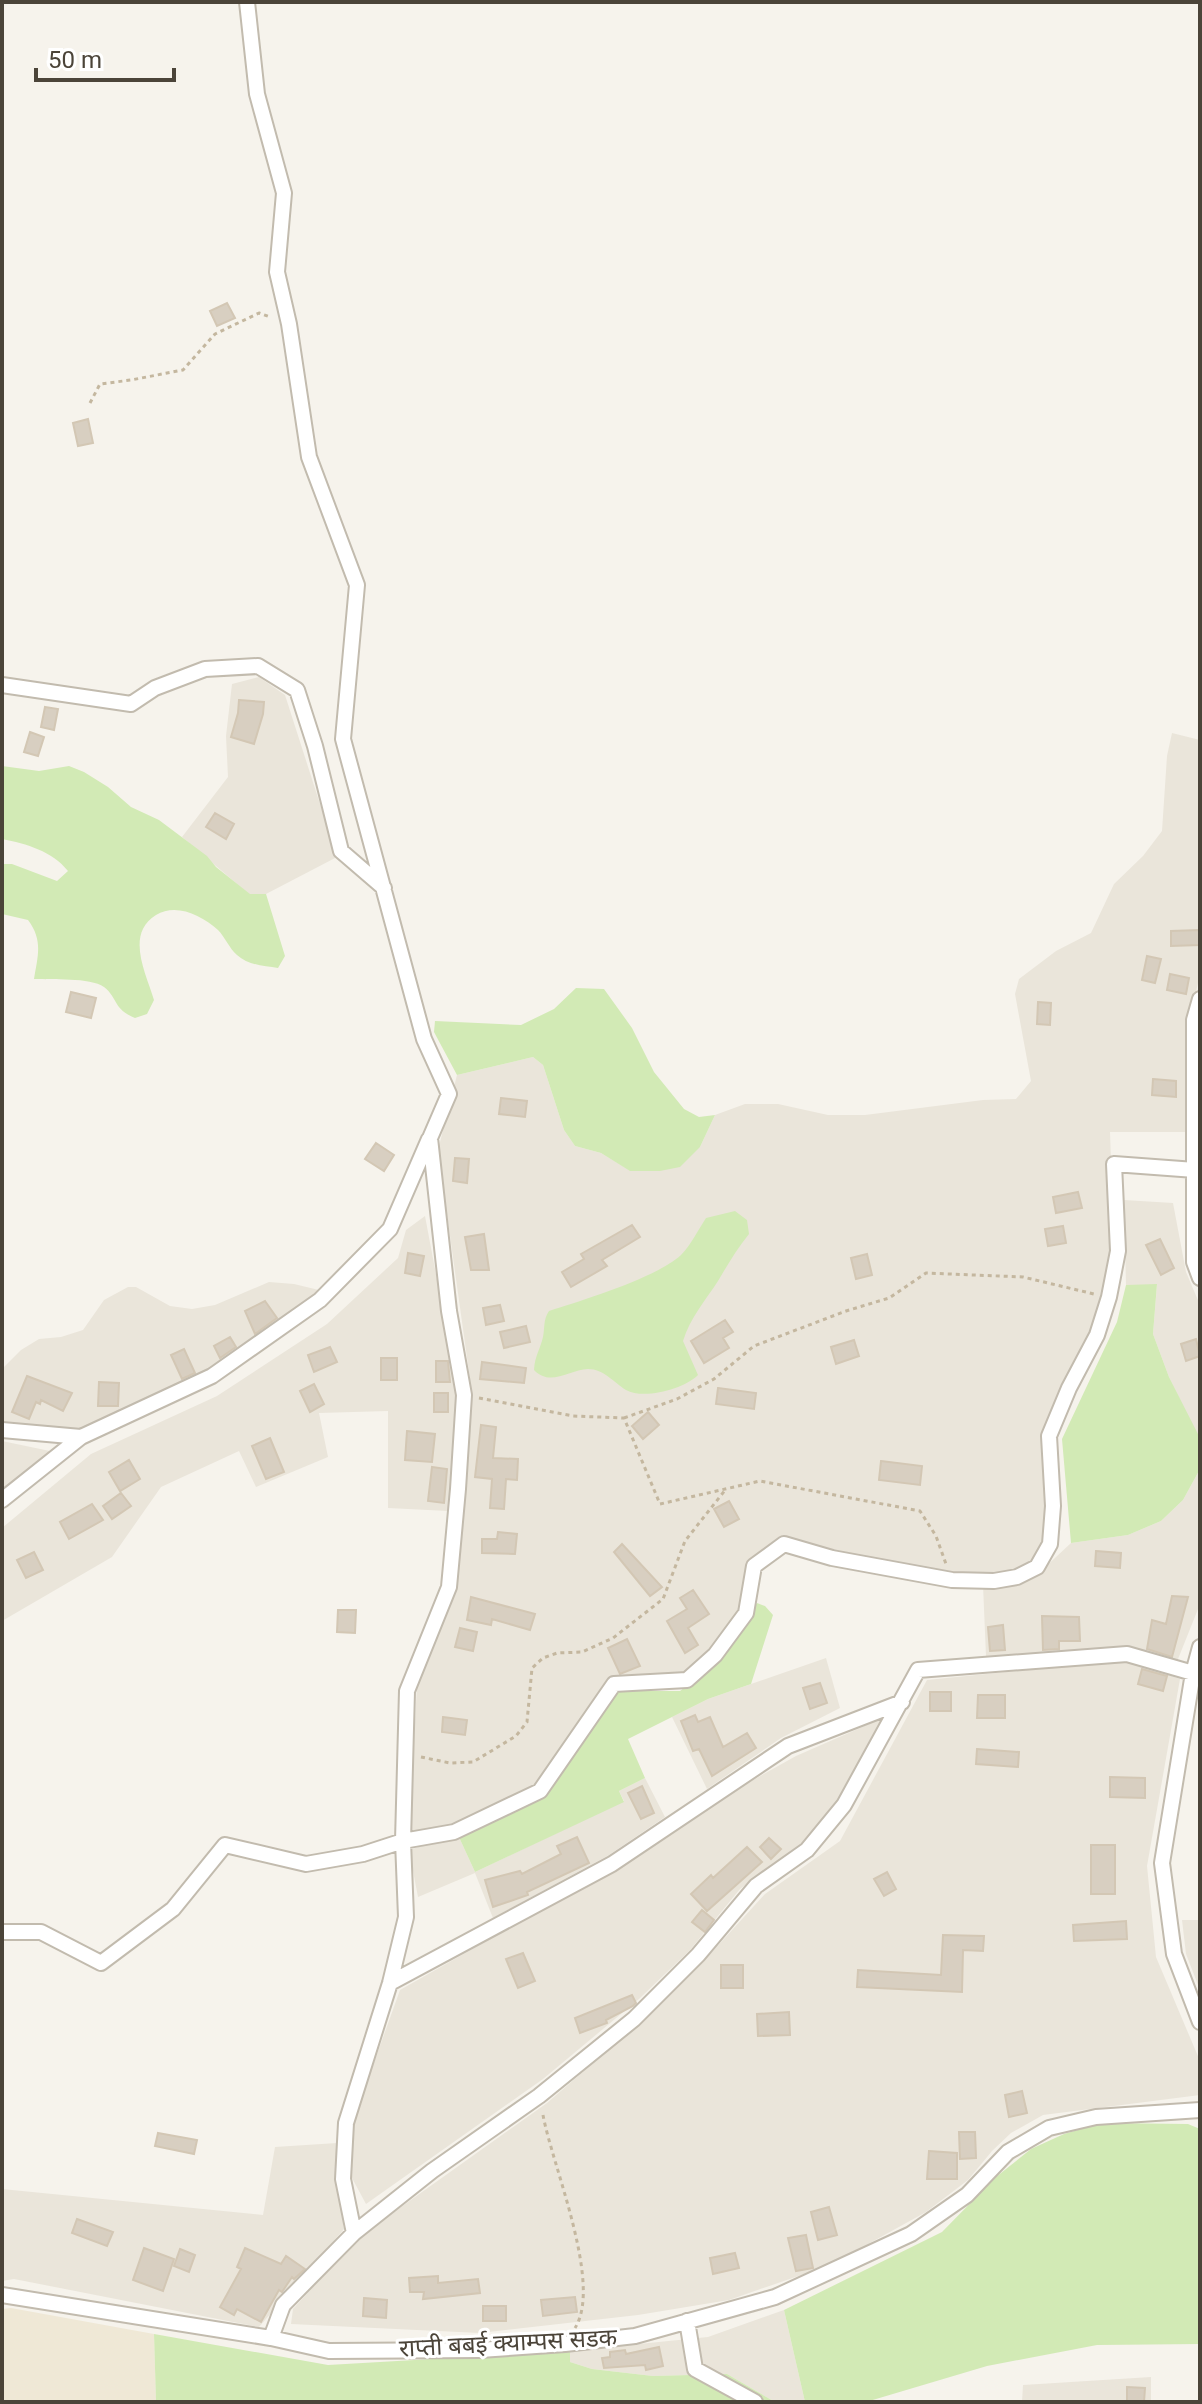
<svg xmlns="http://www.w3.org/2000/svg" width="1202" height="2404" font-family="Roboto,'Noto Sans Devanagari',sans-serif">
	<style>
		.residential { fill: #eae5da }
		.education { fill: #efe8d6 }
		.green { fill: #d2eab5 }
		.building { fill: #d8cfc1; stroke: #d3c7b4; stroke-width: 2 }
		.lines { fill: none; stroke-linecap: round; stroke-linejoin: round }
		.street-casing { stroke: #c2bbae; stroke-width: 18 }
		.path { stroke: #c4b79f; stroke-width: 3; stroke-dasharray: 4 4; stroke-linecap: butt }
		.street { stroke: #fff; stroke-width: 14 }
		.labels { text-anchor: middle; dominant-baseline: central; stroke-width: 6; stroke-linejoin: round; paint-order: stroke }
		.street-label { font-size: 24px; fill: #4b4439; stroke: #fff }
	</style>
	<rect width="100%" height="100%" fill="#f6f3ec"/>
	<path class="residential" d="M259,677l26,18 52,162 -71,37 -16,1 -68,-58 46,-60 -2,-41 6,-52z
		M1172,733l28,7v234l-15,67 1,91h-76l4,119 -21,82 -48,102 4,71 -3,37 -12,21 -19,9 -62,3 -120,-22 -50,-14 -33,24 -8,47 -30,41 -27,24 -73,4 -75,107 -84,41 -44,6 8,-149 38,-101 9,-99 6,-106 -32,-229 19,-75 76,-18 10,8 21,65 11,16 26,7 30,18 69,-24 15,-32 30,-11h33l50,11h37l118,-15 33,-1 15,-18 -16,-87 4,-15 37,-28 35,-18 23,-49 29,-28 19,-25 5,-75z
		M1124,1200l49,3 13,69 14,33v135l-31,-63 -16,-43 4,-49h-31z
		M425,1216l33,175 -10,120 -60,-3v-97l-69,2 9,44 -72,30 -17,-36 -78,36 -49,70 -110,64v-93l89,-74 126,-58 110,-72 71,-66 8,-28z
		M269,1282l25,2 29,7 -5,19 -233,133 -83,-19v-55l19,-19 18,-11 22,-2 22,-7 21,-30 24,-13h8l34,19 22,3 23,-4z
		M2,1441l67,14 -67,48z
		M1200,1469v135l-24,60 -48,-13 -142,5 -3,-71 58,-14 30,-28 57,-8 33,-14 22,-21z
		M826,1658l14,50 -59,30 -74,51 -35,-72 36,-18z
		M1126,1660l54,19 -33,187 9,91 44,104v34l-157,20 -32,18 -19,18 -24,29 -42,32 -96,53 -101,35 -91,15 -158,18 -189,-9 2,-15 66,-72 188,-134 82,-71 73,-69 63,-69 75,-53 87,-161z
		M883,1718l-46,85 -38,46 -23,13 -36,27 -50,61 -51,49 -96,80 -177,125 -14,-26v-54l48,-134 214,-121 116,-76 66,-37z
		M645,1778l20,39 -56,38 -116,63 -18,-45 -57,24 -9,-47 49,-15 17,37 149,-71 -5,-10z
		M1182,1920h18v70l-14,-36z
		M337,2143v40l7,46 -85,98 -245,-48 -12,2v-92l261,26 12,-68z
		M784,2310l21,92h-30l-48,-28 -74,2 -61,-7 -22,-7v-11l138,-14z
		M1151,2377v25h-129l1,-17z"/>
	<path class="education" d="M11,2308l143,26 2,68h-154v-93z"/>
	<path class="green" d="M2,766l37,5 30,-5 15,6 24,15 23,20 28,13 48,36 9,11 34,27h16l19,62 -7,12c-14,-2 -30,-3 -41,-13 -8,-7 -12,-18 -19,-25 -17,-15 -42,-27 -62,-15 -31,19 -10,58 -2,85l-7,14 -12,4c-22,-9 -17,-20 -31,-31 -14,-10 -53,-7 -70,-8 4,-24 9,-39 -6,-59l-26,-6v-50h10l45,17 11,-10c-16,-20 -41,-27 -66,-32z
		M576,988l28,1 28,39 22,44 30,37 15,8 16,-2 -15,32 -20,20 -20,4h-30l-29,-18 -26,-7 -11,-16 -21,-65 -10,-8 -76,18 -23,-43 1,-11 86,4 33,-16z
		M735,1211l12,9 2,14c-12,15 -21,30 -31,47 -13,20 -28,37 -35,60l15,34c-14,14 -54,25 -72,15 -13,-8 -22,-21 -38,-21 -19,1 -38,18 -54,1 1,-15 6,-20 9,-33 2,-10 0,-17 6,-26 34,-11 107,-33 132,-56 10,-10 17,-25 25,-37z
		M1157,1284l-4,50 16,43 31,61v31l-17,31 -22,21 -33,14 -57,8 -9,-104 55,-117 9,-37z
		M757,1603l8,3 8,9 -22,69 -43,15 -80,40 17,39 -26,13 5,11 -149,70 -17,-37 84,-41 75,-103h63l38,-28z
		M1102,2123l86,1 12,5v215l-103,1 -110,21 -121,36h-61l-21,-92 158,-78 54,-55 35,-28 33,-15z
		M154,2334l174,31 242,-14v11l22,7 61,7 74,-2 48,28h-619z"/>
	<path class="building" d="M227,303l8,15 -18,8 -7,-15z
		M88,419l5,24 -15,3 -5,-23z
		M239,700l25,2 -1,12 -9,30 -23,-7 7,-24z
		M45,707l13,2 -4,21 -13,-3z
		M30,732l14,5 -6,19 -14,-4z
		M215,813l19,11 -8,15 -20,-12z
		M1200,930v15l-29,1v-15z
		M1147,956l14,3 -6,24 -13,-3z
		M1170,974l19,4 -3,16 -19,-4z
		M71,992l25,6 -5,20 -25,-6z
		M1038,1002l13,1 -1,22 -13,-1z
		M1153,1079l23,2v16l-24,-2z
		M501,1098l26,3 -2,16 -26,-3z
		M376,1143l18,12 -10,16 -19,-12z
		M455,1158l14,1 -2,24 -14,-2z
		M1078,1192l4,16 -26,5 -3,-16z
		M632,1225l8,12 -38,23 5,6 -36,21 -9,-15 22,-13 -3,-5z
		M1063,1226l3,17 -18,3 -3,-17z
		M484,1234l5,36h-18l-6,-33z
		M1160,1239l14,29 -13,7 -15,-30z
		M408,1253l16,3 -4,20 -15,-3z
		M867,1254l5,21 -16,4 -5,-21z
		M265,1301l12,17 -22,16 -10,-23z
		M500,1305l4,16 -18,4 -3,-17z
		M725,1320l8,12 -10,6 6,10 -25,15 -13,-22z
		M526,1326l4,16 -26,6 -4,-16z
		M230,1337l6,10 -16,11 -6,-12z
		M1196,1339l4,17 -14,5 -5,-17z
		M854,1340l5,16 -23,8 -5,-17z
		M330,1347l7,15 -23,10 -6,-17z
		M184,1349l11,24 -13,6 -11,-24z
		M381,1358h16v22h-16z
		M436,1361h12l2,21h-14z
		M482,1362l44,6 -2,15 -44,-4z
		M27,1376l45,17 -9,18 -22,-11 -1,4 -4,-2 -7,17 -17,-7z
		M99,1382l20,1 -1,23h-20z
		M314,1384l10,20 -14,8 -10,-21z
		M718,1388l38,5 -2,16 -38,-5z
		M434,1393h14v19h-14z
		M648,1412l11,13 -16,14 -11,-13z
		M481,1425l15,2 -3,31 25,1 -1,21 -11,-1 -2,30 -14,-1 2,-29 -17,-2z
		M407,1431l28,3 -3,28 -27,-2z
		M270,1438l14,34 -18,7 -14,-33z
		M129,1460l11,19 -20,12 -11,-19z
		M881,1461l41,5 -2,19 -41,-5z
		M432,1467l15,2 -3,34 -16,-2z
		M121,1493l10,13 -19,13 -9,-13z
		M729,1501l10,18 -15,8 -10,-18z
		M92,1504l11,16 -34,19 -9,-17z
		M498,1532l19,2 -2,20 -33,-1v-14h15z
		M622,1544l40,43 -12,9 -36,-44z
		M1096,1551l25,2 -1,15 -25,-2z
		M34,1552l9,18 -17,8 -9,-18z
		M693,1590l16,24 -21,14 10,17 -13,8 -18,-32 20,-12 -7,-11z
		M1172,1596l16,1 -16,60 -25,-8 5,-29 14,4z
		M471,1597l64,17 -5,16 -38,-11 -1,6 -24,-5z
		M338,1610h18l-1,23 -18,-1z
		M1042,1616l37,1 1,24h-21v8l-16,1z
		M1003,1625l2,25 -15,1 -2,-24z
		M460,1628l17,4 -4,19 -18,-4z
		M627,1639l13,27 -20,8 -12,-26z
		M1142,1669l25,7 -4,15 -25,-7z
		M820,1683l7,20 -17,6 -7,-21z
		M930,1692h21v19h-21z
		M978,1695h27v23h-28z
		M695,1715l3,7 12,-5 13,30 24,-14 9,15 -44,28 -13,-27 -6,2 -12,-30z
		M443,1717l24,3 -2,15 -23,-3z
		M977,1749l42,3 -1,15 -42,-3z
		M1110,1777l35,1v20l-35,-1z
		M642,1786l12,27 -13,6 -13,-26z
		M577,1837l12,26 -62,29 1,3 -35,12 -8,-27 35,-9 2,3 39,-20 -4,-8z
		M769,1838l12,11 -10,10 -11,-12z
		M1091,1845h24v49h-24z
		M747,1847l15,15 -55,49 -16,-17 20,-19 2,3z
		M887,1872l9,17 -12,7 -10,-17z
		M702,1910l12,10 -9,12 -13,-10z
		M1126,1921l1,18 -53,2 -1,-16z
		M943,1935l41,1 -1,15 -20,-1 -1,42 -105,-5 1,-17 83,5z
		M523,1953l12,28 -17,7 -12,-29z
		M721,1965h22v23h-22z
		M632,1995l4,8 -3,3 -27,14 1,3 -27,10 -5,-15z
		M789,2012l1,23 -32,1 -1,-22z
		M1022,2091l5,22 -18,4 -4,-22z
		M959,2132h16l1,26 -16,1z
		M158,2133l39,7 -3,14 -39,-8z
		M929,2151l28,2v26h-30z
		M829,2207l8,28 -19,5 -7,-28z
		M77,2219l36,13 -6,14 -35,-13z
		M806,2235l7,33 -17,3 -8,-33z
		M144,2248l30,11 -11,32 -30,-11z
		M245,2248l36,16 5,-8 19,13 -11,10 -2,-2 -10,15 -3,-2 -18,32 -24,-13 -3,6 -14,-8 21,-38 -4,-2z
		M180,2249l15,6 -6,17 -15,-6z
		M735,2253l4,15 -26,6 -3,-16z
		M438,2276v7l40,-4 2,14 -57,6 1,-7h-14l-1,-14z
		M575,2297l2,15 -34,4 -2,-16z
		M364,2298l23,2 -1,18 -23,-2z
		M483,2306h23v15h-23z
		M659,2347l4,19 -17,4 -1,-5 -41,3 -2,-10 8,-1v-5l15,-2 1,4z
		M1127,2387l18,1 -1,14h-17z"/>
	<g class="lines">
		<defs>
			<path id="street" d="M247,2l10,92 27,99 -7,79 12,52 20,133 48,128 -14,154 81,300 25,55 -19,44 19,173 15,84 -6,94 -9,98 -42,104 -4,150 3,76 -16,66 -44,140 -3,56 11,54
				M2,685l129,19 24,-16 50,-19 53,-3 39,24 18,56 26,105 43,37
				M1200,999l-6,21v242l6,16
				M2,1430l79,7
				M2,1500l79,-63 131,-61 108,-76 70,-71 39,-90
				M1200,1647l-7,26 -31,190 12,91 26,68
				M2,1932h39l60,31 72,-54 52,-64 81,19 57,-10 40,-13 51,-9 86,-41 74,-107 73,-4 28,-25 31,-42 8,-47 30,-22 48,14 120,22 42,1 23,-4 20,-10 13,-23 3,-38 -4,-70 20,-48 28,-53 12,-38 9,-46 -4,-87 81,6
				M390,1983l222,-119 176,-118 114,-44
				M2,2295l269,43 58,13 151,-1 85,-6 70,-8 140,-39 136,-63 56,-39 41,-43 41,-24 47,-11 104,-7
				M687,2321l8,48 60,33
				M271,2338l12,-33 71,-72 78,-62 107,-75 95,-77 64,-64 58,-69 51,-36 37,-45 74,-135 209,-16 66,19"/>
		</defs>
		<use href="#street" class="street-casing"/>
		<path class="path" d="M90,403l10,-19 31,-4 52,-10 32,-36 44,-21 11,4
			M479,1398l94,18 51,2 36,86 100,-23 160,30 16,25 10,28
			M624,1418l53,-19 37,-20 40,-33 92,-35 43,-13 37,-25 97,4 71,17
			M421,1757l29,6 23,-1 43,-26 11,-14 5,-54 11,-10 14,-5 25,-1 31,-14 50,-39 22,-58 41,-52
			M543,2115c9,50 60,169 32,213"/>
		<use href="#street" class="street"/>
	</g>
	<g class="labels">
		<g class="street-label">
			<text transform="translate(508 2343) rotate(-3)">राप्ती बबई क्याम्पस सडक</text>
		</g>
	</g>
	<rect width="1202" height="2404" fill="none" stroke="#4b4439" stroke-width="8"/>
	<path d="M36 68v12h138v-12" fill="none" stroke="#4b4439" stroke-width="4"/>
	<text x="48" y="68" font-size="24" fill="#4b4439" stroke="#ffffff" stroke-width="6" paint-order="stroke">50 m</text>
</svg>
